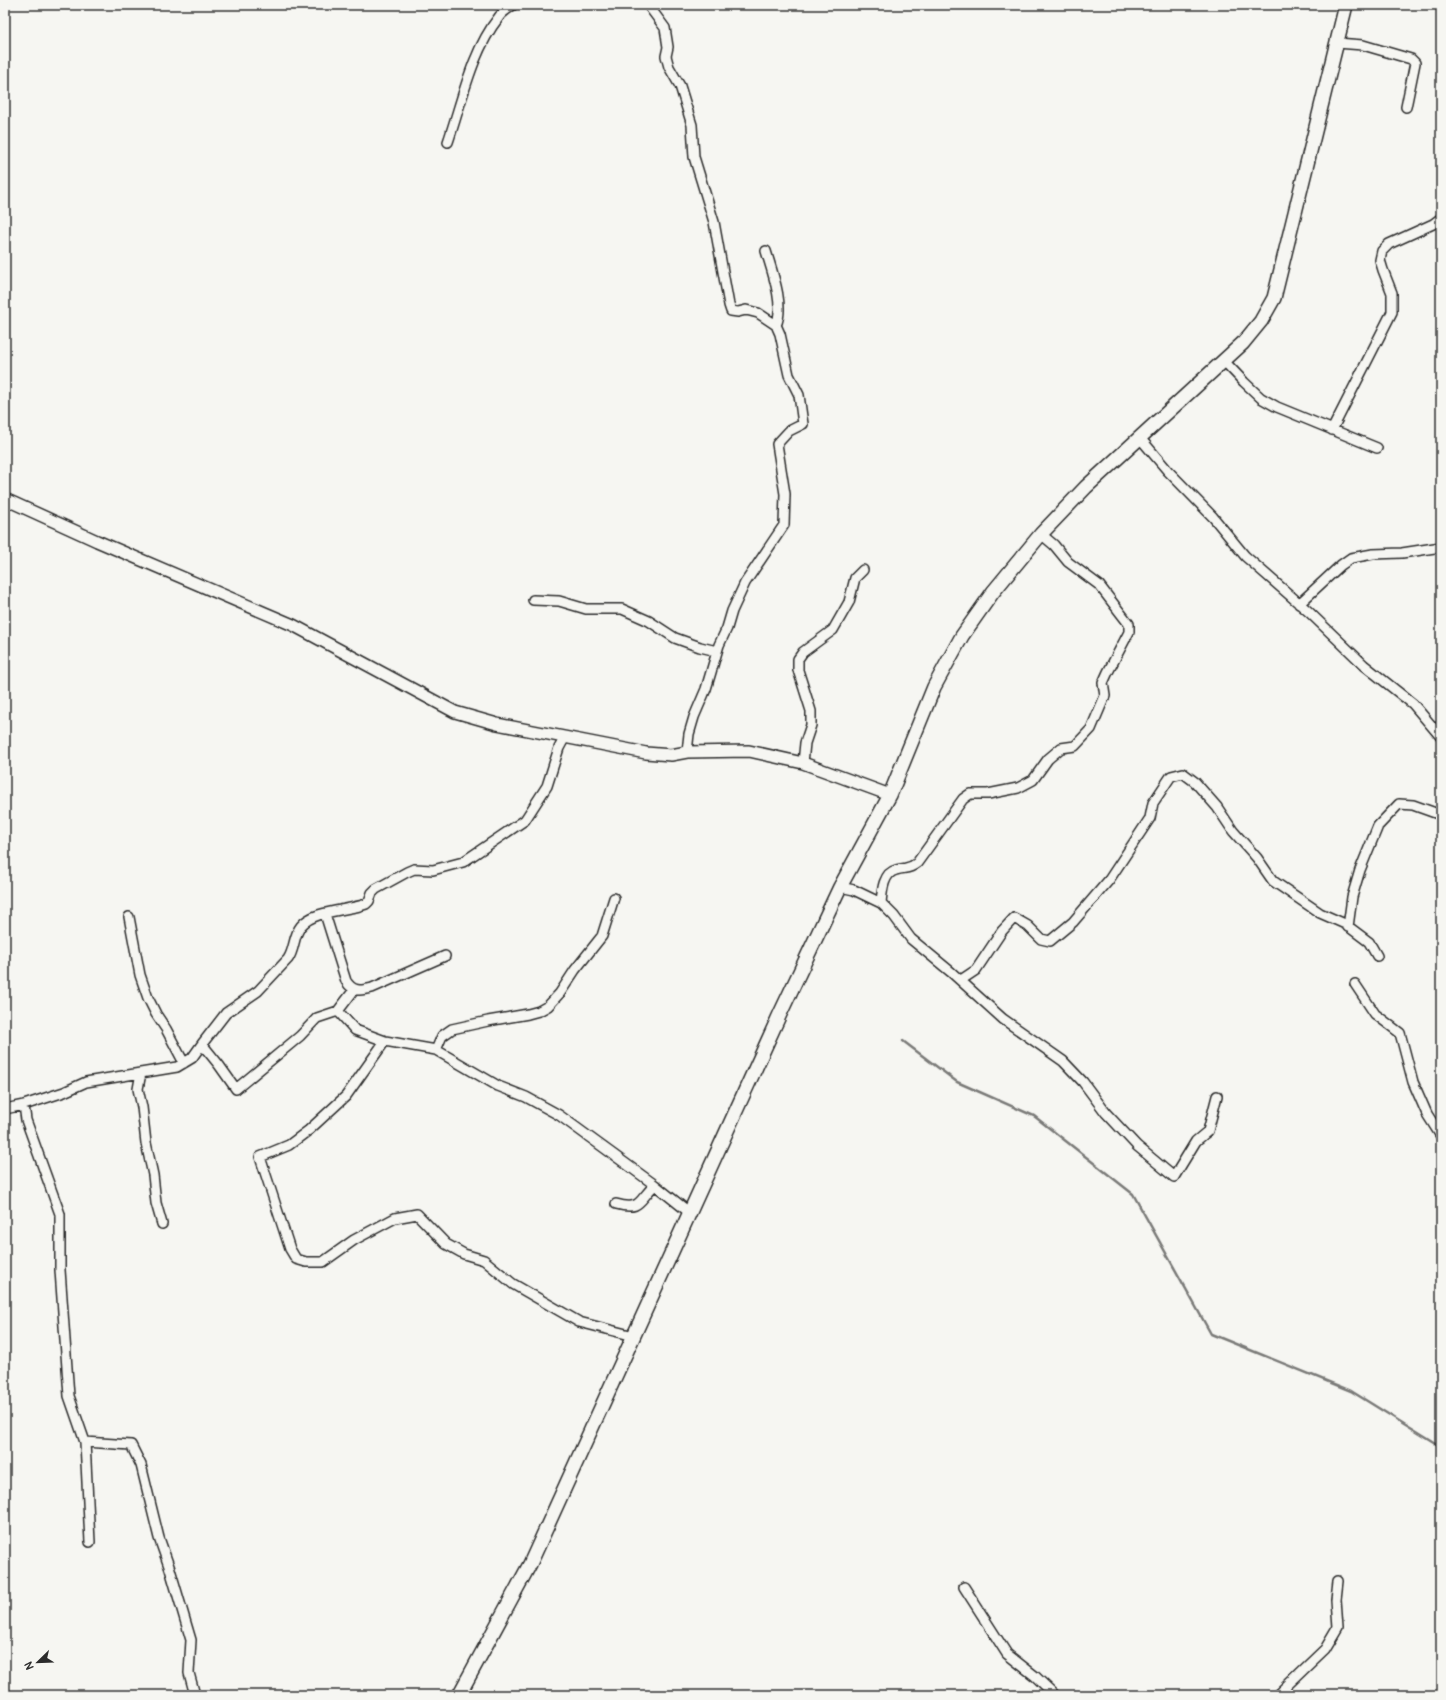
<svg xmlns="http://www.w3.org/2000/svg" width="1446" height="1700" font-family="Pangolin,sans-serif">
	<style>
		.lines { fill: none; stroke-linecap: round; stroke-linejoin: round }
		.stream { stroke: #7a7a78; stroke-width: 2.5 }
		.minor-casing { stroke: #2b2b2b; stroke-width: 12 }
		.tertiary-casing { stroke: #2b2b2b; stroke-width: 14 }
		.secondary-casing { stroke: #2b2b2b; stroke-width: 16 }
		.minor { stroke: #f6f6f2; stroke-width: 9 }
		.tertiary { stroke: #f6f6f2; stroke-width: 11 }
		.secondary { stroke: #f6f6f2; stroke-width: 13 }
	</style>
	<rect width="100%" height="100%" fill="#f6f6f2"/>
	<filter id="ink" filterUnits="userSpaceOnUse"><feTurbulence type="fractalNoise" baseFrequency=".025" numOctaves="2"/><feDisplacementMap in="SourceGraphic" scale="8" xChannelSelector="R" yChannelSelector="G"/><feConvolveMatrix kernelMatrix="1 2 1 2 8 2 1 2 1" color-interpolation-filters="sRGB"/></filter>
	<g filter="url(#ink)">
		<g class="lines">
			<path class="stream" d="M903,1041l54,41 77,34 99,78 78,140 140,57 90,56"/>
			<defs>
				<path id="minor" d="M648,5l17,23 3,19 -2,9 3,11 11,19 12,39 2,32 20,65 15,83 2,6 7,1 8,-2 12,3 18,12 4,9 9,41 10,20 4,29 -14,7 -12,13 8,50 -1,31 -39,58 -13,28 -5,17 -8,17 -13,44 -12,28 -5,17 -2,18
					M1337,43l26,2 48,14 4,4 -9,44
					M448,142c14,-41 24,-91 51,-125 3,-5 9,-8 14,-12
					M766,251c6,20 19,55 10,74
					M1224,361l20,21 17,16 16,9 100,41
					M1332,430l60,-118v-19l-9,-23 -3,-10 2,-9 7,-7 44,-20 8,-6
					M1140,438l28,33 45,46 32,39 64,56 55,53 49,39 28,33
					M533,600l26,1 27,8h36l27,12 26,17 25,9 17,4
					M1299,604l42,-39 10,-7 22,-4 29,-1 39,-6
					M803,763l2,-20 6,-18v-14l-13,-41v-11l5,-7 30,-22 16,-28 6,-24 8,-8
					M840,887l14,3 27,13 13,13 17,23 40,33 52,47 60,42 20,21 23,31 31,33 37,31 22,-36 12,-10 9,-35
					M614,898l-12,38 -27,34 -15,23 -12,13 -9,5 -11,3 -40,7 -36,8 -10,7 -6,14 62,36 28,11 33,18 96,70 35,28
					M881,903c1,-11 2,-30 15,-33 10,-3 12,0 21,-7l46,-64 7,-5h18l30,-6 15,-8 15,-21 13,-11 14,-2 16,-17 14,-33 -2,-13 5,-11 21,-40v-8l-30,-39 -31,-23 -14,-17 -13,-11
					M325,914l21,67c7,11 14,10 26,7l73,-32
					M129,917l11,58 8,23 8,16 10,15 18,34
					M1348,927l4,-30 8,-27 18,-44 21,-22 14,1 28,10
					M961,980l15,-10 26,-39 12,-13 14,8 13,13 9,2 23,-19 36,-42 41,-62 3,-15 18,-27 12,-3 12,9 22,25 16,24 24,27 16,23 47,32 25,11 24,18 8,14
					M1355,984l20,30 25,19 13,49 14,32 14,22
					M338,1011l16,-21
					M385,1041l-39,55 -37,34 -20,15 -29,12 30,92 6,10 10,3h17l31,-22 41,-22 22,-4 29,30 18,10 20,6 29,24 66,38 55,14
					M202,1044l24,-31 32,-22 30,-32c7,-10 5,-23 13,-33 13,-16 46,-15 65,-22l3,-3 3,-8 4,-4 31,-17 7,-3 19,1 30,-8 62,-42 22,-34 12,-38 6,-11
					M141,1073l-3,16 4,18 4,36 7,32 3,28 6,21
					M24,1105l40,-13 22,-10 91,-15 15,-9 10,-14 17,21 17,24 64,-53 17,-18 21,-7 17,19 30,11 51,9
					M5,1109l19,-4 2,15 34,94v56l9,126 16,46 5,100
					M616,1204c26,7 22,-4 39,-19
					M85,1442l46,3 10,20 18,73 11,31 21,71 -2,33 6,22
					M964,1587l43,67 28,22 20,19
					M1277,1695l48,-46 13,-22 -2,-28 2,-18"/>
				<path id="tertiary" d="M5,499l92,42 196,84 162,87 42,12 149,29 25,2 16,-3 62,-1 54,12 87,32"/>
				<path id="secondary" d="M459,1695l71,-131 250,-550 60,-127 50,-92 44,-108 28,-51 31,-44 48,-58 45,-47 157,-144 18,-22 13,-23 72,-293"/>
			</defs>
			<use href="#minor" class="minor-casing"/>
			<use href="#tertiary" class="tertiary-casing"/>
			<use href="#secondary" class="secondary-casing"/>
			<use href="#minor" class="minor"/>
			<use href="#tertiary" class="tertiary"/>
			<use href="#secondary" class="secondary"/>
		</g>
	</g>
	<rect width="1446" height="1700" fill="none" stroke="#f6f6f2" stroke-width="20"/>
	<rect x="10" y="10" width="1426" height="1680" fill="none" stroke="#2b2b2b" stroke-width="1.5" filter="url(#ink)"/>
	<g transform="translate(38 1662) rotate(247)" stroke="#f6f6f2" stroke-width="3" paint-order="stroke">
	<path d="M0-3L7 15L0 10L-7 15Z" fill="#2b2b2b"/>
	<text y="-6" font-size="11" font-weight="bold" text-anchor="middle" fill="#2b2b2b">N</text>
	</g>
</svg>
